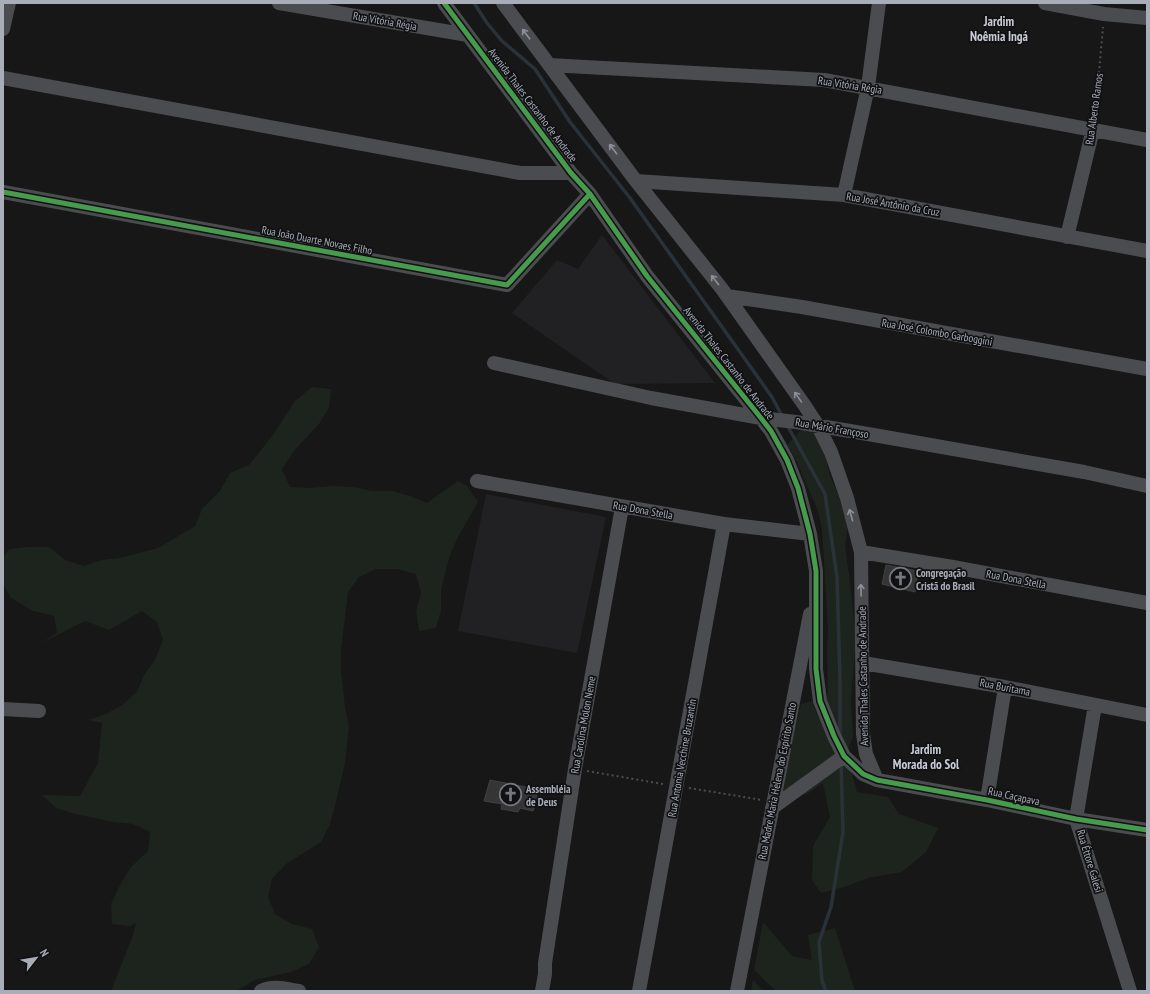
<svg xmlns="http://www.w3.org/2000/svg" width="1150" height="994" font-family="'PT Sans Narrow',sans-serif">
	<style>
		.built { fill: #212123 }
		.green { fill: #1d241e }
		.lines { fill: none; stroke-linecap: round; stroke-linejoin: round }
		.stream { stroke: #2a3239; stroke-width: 3.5 }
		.building { fill: #353536; stroke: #3f4043 }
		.path { stroke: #4d4e52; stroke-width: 2; stroke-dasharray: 2 3; stroke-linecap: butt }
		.minor { stroke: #4b4c50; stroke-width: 14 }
		.cycleway-casing { stroke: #111113; stroke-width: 8 }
		.cycleway { stroke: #469c4c; stroke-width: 5 }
		.oneway { stroke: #8c9099 }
		.labels { text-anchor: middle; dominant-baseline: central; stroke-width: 3.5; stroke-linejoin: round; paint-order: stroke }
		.street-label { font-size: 11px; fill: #a8adb8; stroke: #111113 }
		.poi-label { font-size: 11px; font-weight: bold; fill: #a8adb8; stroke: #111113; text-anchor: start }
		.quarter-label { font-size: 13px; font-weight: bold; fill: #c9ccd4; stroke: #111113 }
	</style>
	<rect width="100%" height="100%" fill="#171717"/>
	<path class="built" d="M602,235l113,148 -100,1 -103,-71 45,-53 21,9z
		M486,494l120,23 -29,136 -119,-22z"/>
	<path class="green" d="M312,387l19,2 -2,19 -10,16 -26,28 -11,17 8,18 20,1 22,-2 21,1 19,4h20l18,5 17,7 31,-22 9,5 11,16 -20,35 -8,18 -9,35v20l-5,18 -17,3 -3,-20 5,-18 -5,-19 -18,-5h-22l-17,8 -11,15 -7,58v20l4,37 4,19 -4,37 -10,43 -5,18 -9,18 -35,22 -14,15 -4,18 7,17 17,10 20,5 7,18 -10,17 -18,8 -36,8 -19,11h-125l22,-56 3,-12 -6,3 -18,-2 -1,-20 8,-17 12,-20 17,-16 2,-19 -17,-8 -19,-2 -39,-8 -19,-6 -14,-13 38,1 18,-33 4,-40 -14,-3 18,-6 16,-9 15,-13 7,-17 11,-15 8,-20 -6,-18 -15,-11 -33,19 -24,-9 -44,22 16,-10 -3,-17 -21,-5 -22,-13 -8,-14v-27l6,-8 18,-2h22l16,13 19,6 18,-6 18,-2 38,-10 37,-22 7,-17 18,-18 10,-18 19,-8 24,-30 22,-34z
		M811,430l7,8 6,12 6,26 12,26 6,23 -3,21 5,36 6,58 -5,59 2,38 -7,17 11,38 31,5 11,17 39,14 -12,24 -24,20 -34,6 -23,9 -24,6 -9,-13 1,-34 17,-29 -7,-34 -16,11h-19v-6l-8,5 21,-89 11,-3 7,18 5,-9 4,-19 -1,-41 1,-20 -6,-101 -4,-18 -23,-53 -8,-13 13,-14z
		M763,922l29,34 20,4 -4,-25 27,-7 20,63h-79l-22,-21z
		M753,980l10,11h-12z"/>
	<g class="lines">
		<path class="stream" d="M474,3l13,20 15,18 33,28 35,53 60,76 142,199 10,19
			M787,425l38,69 12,83 3,104v55
			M826,991l-4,-10 -3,-39 12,-35 12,-75 -2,-70"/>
	</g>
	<path class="building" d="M886,565l32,6 -3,21 -33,-8z
		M490,780l46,9 1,11 -4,11 -13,-3 -2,4 -17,-3 1,-5 -18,-3z"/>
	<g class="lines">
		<path class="path" d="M1095,118l8,-91
			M587,771l76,13
			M689,788l73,12"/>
		<path class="minor" d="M279,3l189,32
			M444,3l127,170 19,21 57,82 114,142 10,13 16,29 11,28 12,46 6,37v98l4,32 14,35 10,20 19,18 14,6 110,20 89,19 71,11
			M503,3l133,178 86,108 83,117 13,20 13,26 16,46 14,54 2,182 3,20 11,26
			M1045,3l59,11 43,4
			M3,29l6,-26
			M549,65l275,15 323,60
			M3,78l517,95h51
			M636,181l208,14 303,56
			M3,192l504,93 83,-91
			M844,195l24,-108 11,-84
			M1067,237l26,-108
			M727,296l75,11 345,62
			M494,363l157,35 110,20 35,4 72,12 216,38 63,14
			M477,481l247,43 86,10
			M861,552l92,15 194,36
			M863,663l142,24 142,28
			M1095,705l-19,114 54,172
			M3,709l36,2
			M987,800l18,-113
			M772,808l72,-52
			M261,991c12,-6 25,-2 38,0
			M542,991l3,-17v-11l30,-194 47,-262
			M639,991l85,-467
			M737,991l73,-377"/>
		<defs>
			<path id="cycleway" d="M444,3l127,170 19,21 57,82 114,142 10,13 16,29 11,28 12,46 6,37v98l4,32 14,35 10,20 19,18 14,6 110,20 89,19 71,11
				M3,192l504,93 83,-91"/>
		</defs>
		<use href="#cycleway" class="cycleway-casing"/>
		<use href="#cycleway" class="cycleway"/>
	</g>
	<defs><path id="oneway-shaft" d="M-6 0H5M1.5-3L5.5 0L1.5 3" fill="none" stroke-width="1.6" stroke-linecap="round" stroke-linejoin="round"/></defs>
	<g class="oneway">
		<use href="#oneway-shaft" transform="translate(526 34) rotate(-127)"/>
		<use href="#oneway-shaft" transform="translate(613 149) rotate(-127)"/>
		<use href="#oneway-shaft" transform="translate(715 280) rotate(-128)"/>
		<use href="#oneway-shaft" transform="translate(798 397) rotate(-125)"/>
		<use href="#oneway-shaft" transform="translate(851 515) rotate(-105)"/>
		<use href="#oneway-shaft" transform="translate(861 590) rotate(-91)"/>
	</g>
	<defs>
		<symbol id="church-ring" viewBox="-11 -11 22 22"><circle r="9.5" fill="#111113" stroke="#757880" stroke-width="1.5"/><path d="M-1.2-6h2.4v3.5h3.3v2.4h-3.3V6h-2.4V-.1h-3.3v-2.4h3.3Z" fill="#757880"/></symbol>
	</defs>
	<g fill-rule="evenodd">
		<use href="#church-ring" x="888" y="566" width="25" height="25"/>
		<use href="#church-ring" x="498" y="782" width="25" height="25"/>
	</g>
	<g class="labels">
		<g class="street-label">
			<text transform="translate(385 21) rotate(10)">Rua Vitória Régia</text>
			<text transform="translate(850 85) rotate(9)">Rua Vitória Régia</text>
			<text transform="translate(533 105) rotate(53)">Avenida Thales Castanho de Andrade</text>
			<text transform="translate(1094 109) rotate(-82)">Rua Alberto Ramos</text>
			<text transform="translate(893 204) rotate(10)">Rua José Antônio da Cruz</text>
			<text transform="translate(317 240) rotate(11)">Rua João Duarte Novaes Filho</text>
			<text transform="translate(937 332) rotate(10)">Rua José Colombo Garboggini</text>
			<text transform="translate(729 363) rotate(52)">Avenida Thales Castanho de Andrade</text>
			<text transform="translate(832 428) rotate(10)">Rua Mário Françoso</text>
			<text transform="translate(643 510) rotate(10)">Rua Dona Stella</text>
			<text transform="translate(1016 579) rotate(11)">Rua Dona Stella</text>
			<text transform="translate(863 676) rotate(-91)">Avenida Thales Castanho de Andrade</text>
			<text transform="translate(1005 687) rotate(11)">Rua Buritama</text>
			<text transform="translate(583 725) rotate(-80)">Rua Carolina Molon Neme</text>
			<text transform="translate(682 758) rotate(-80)">Rua Antonia Vecchine Bruzantin</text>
			<text transform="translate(777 781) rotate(-79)">Rua Madre Maria Helena do Espírito Santo</text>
			<text transform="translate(1014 796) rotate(12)">Rua Caçapava</text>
			<text transform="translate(1090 861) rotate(73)">Rua Éttore Galesi</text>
		</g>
		<g class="poi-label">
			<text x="916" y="573">Congregação<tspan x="916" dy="13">Cristã do Brasil</tspan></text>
			<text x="526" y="789">Assembléia<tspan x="526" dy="13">de Deus</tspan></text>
		</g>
		<g class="quarter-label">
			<text x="999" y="21">Jardim<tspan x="999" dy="15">Noêmia Ingá</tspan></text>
			<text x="926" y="749">Jardim<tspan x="926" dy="15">Morada do Sol</tspan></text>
		</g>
	</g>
	<rect width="1150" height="994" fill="none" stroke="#a8adb8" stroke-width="8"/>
	<g transform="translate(36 958) rotate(59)" stroke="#111113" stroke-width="3" paint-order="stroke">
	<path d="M0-3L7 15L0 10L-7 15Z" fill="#a8adb8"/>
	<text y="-6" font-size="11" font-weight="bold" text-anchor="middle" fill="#a8adb8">N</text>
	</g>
</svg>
